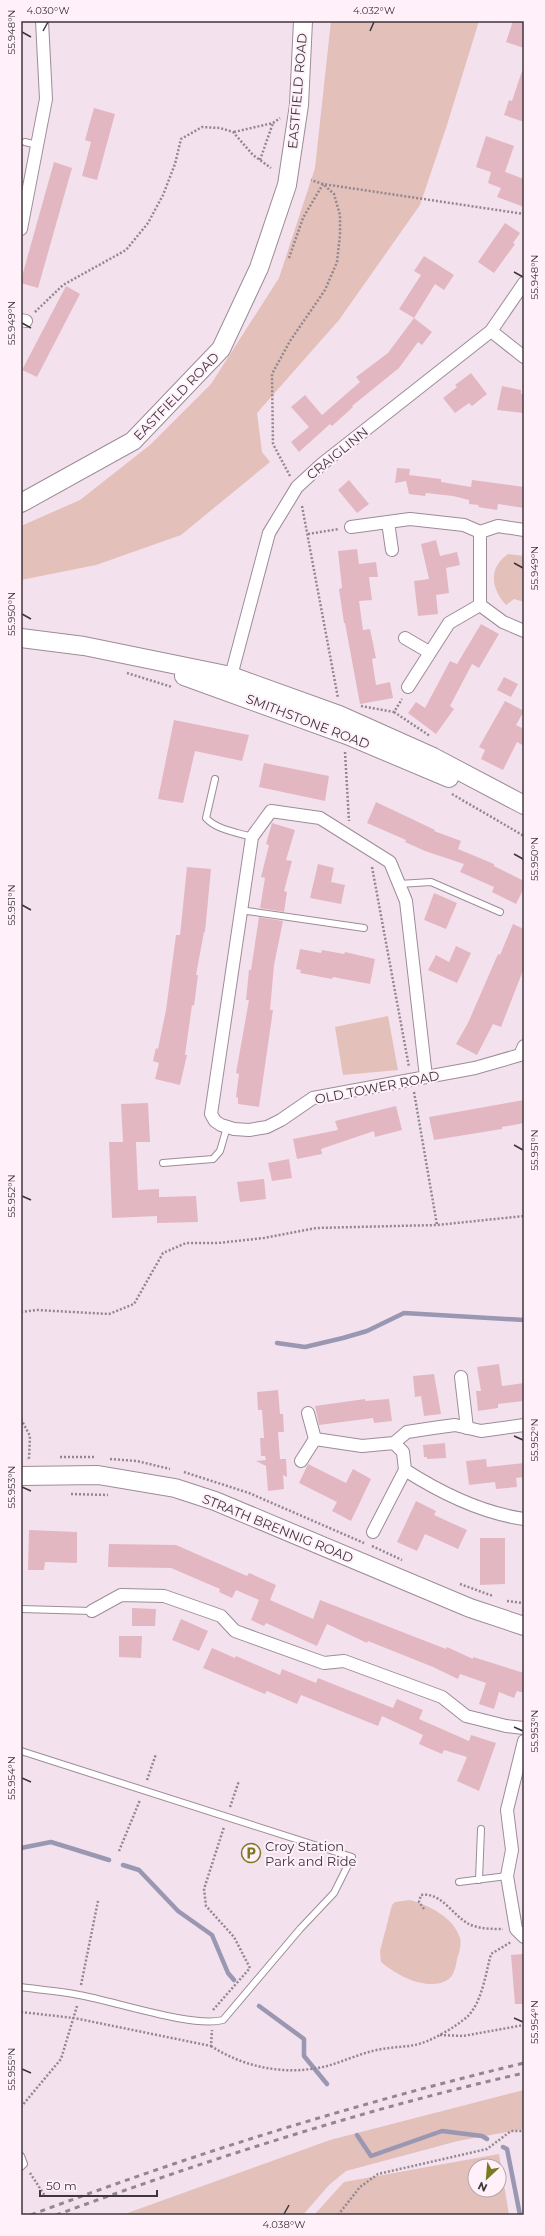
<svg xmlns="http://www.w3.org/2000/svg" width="545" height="2236" font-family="Montserrat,sans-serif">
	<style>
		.green { fill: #e3c0ba; fill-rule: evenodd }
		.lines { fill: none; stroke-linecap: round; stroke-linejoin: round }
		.stream { stroke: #9997b2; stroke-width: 4.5 }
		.building { fill: #e3b7c1 }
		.lane-casing { stroke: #9d8c97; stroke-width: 8 }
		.street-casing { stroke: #9d8c97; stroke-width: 14 }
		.secondary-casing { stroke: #9d8c97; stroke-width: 20 }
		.path { stroke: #93878f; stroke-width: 2.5; stroke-dasharray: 2 2; stroke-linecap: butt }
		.lane { stroke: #fff; stroke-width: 6 }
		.street { stroke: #fff; stroke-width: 12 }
		.secondary { stroke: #fff; stroke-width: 18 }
		.rail { stroke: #93868e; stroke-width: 3; stroke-dasharray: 5 5; stroke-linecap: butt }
		.ticks { fill: none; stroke: #3d363a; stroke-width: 1.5 }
		.labels { text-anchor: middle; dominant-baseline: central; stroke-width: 4; stroke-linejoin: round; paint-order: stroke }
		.street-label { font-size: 13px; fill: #3d363a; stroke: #fff0fa }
		.poi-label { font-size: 13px; fill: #3d363a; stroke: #fff0fa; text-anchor: start }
		.neatline { fill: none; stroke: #3d363a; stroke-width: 1.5 }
		.ticks-label { font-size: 10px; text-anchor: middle; fill: #3d363a }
	</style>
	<rect width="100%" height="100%" fill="#f4e1ee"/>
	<path class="green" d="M331,21h148l-32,104 -27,80 -81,115 -82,93 5,39 8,10 -89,73 -85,30 -75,15v-54l59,-26 70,-55 61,-61 68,-106 36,-110z
		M508,554l16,2v46l-10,-3 -8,6c-15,-16 -18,-37 2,-51z
		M388,1016l10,54 -55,5 -8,-48z
		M410,1900c19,5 44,18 50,38 2,7 -1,15 -3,21 -1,7 -3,16 -8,20 -20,14 -53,-4 -68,-17l-1,-11 12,-46 3,-3z
		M524,2090v39l-66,12 -112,30 -17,14 -26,30h-181l208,-75z
		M499,2154l10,61h-195l30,-33zM475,2166h24v24h-24z"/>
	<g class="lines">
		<path class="stream" d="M277,1343l28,4 38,-9 24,-7 37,-18 120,7
			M21,1848l30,-6 58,18
			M123,1865l16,5 39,41 34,24 16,38 6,7
			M259,2006l45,33v17l23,28
			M357,2135l14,21 71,-25 40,5 5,3
			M503,2147l4,2 13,66"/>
	</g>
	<path class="building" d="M513,21h11v27l-18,-6z
		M522,71l2,1v50l-20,-7 5,-15 3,1z
		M94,108l21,6 -18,66 -15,-4 9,-34 -6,-2z
		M486,136l28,10 -9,26 19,7v28l-27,-10 4,-9 -13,-5 3,-11 -15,-5z
		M54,162l18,6 -34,120 -17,-5v-3z
		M505,223l15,10 -7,10 2,1 -21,29 -16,-11z
		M424,256l30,19 -10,15 -9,-6 -21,34 -15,-9 22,-34 -7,-4z
		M66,286l14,8 -43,83 -15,-7z
		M414,318l18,14 -10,13 -4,-3 -19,26 -47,38 1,1 -21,19 -2,-2 -31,28 -8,-10 18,-15 -18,-20 14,-12 17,20 38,-33 -4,-5 32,-24z
		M471,373l16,21 -15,12 -3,-3 -14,10 -12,-15 14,-11 -2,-2z
		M502,386l19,4v4l3,1v18l-27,-3z
		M397,468l13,1 -1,6 32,4v3l30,5 1,-7 52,7v21l-26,-4 -1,6 -19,-3 1,-2 -10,-1v-4l-16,-4 -27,-3 -1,3 -16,-2 -3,-13 -11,2z
		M349,480l20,24 -12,9 -19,-23z
		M436,540l4,16 17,-4 3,13 -14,3 3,25 -13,2 2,19 -20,2 -4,-35 15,-2 -8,-35z
		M357,549l2,15 17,-2 2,15h-9l3,23 -13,1 4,29 7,-1 6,29 -4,1 4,26 14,-3 3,16 -33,6 -15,-81h-1l-5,-34 3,-1 -4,-37z
		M481,624l18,10 -20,34 -7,-4 -22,42 4,3 -18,25 -28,-21 8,-11 9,6 25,-47 7,3z
		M504,677l14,7 -7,13 -14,-7z
		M505,701l19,10 -8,14 8,4v17l-7,-4 -14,28 -22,-11 4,-9 -6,-3z
		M174,720l75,15 -7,26 -47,-10 -12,52 -25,-4z
		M264,763l65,13 -4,25 -66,-14z
		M376,802l59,28 -1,1 27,10 -3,8 36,15v2l30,15v7l-8,16 -24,-12 2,-5 -34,-15 4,-8 -39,-13 -20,-9 1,-2 -39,-17z
		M272,823l23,7 -9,30 6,1 -8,30 3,1 -3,20 -24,-4 5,-30 -4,-1 8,-32 -3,-1z
		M318,864l16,4 -3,14 14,3 -4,19 -31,-6z
		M187,867l24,2 -6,63h-1l-8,43h2l-4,31 -2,-1 -7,50h2l-7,30 -25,-6 4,-16 -6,-2 3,-13 2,1 8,-39 10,-75h4z
		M434,893l23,10 -11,26 -22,-9z
		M259,917l24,4 -9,44 -4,45h3l-14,97 -21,-3v-6l-2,-1 3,-23 -3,-1 13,-73h-3l3,-30h2z
		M513,924l11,5v39l-23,59 -8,-3 -16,31 -21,-11 12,-21 30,-69 2,1z
		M456,946l15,7 -14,30 -29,-13 8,-15 13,7z
		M300,949l21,4 1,-3 22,4 1,-2 30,7 -5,25 -37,-7 -1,2 -32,-6 1,-3 -5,-1z
		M524,1100v23l-22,4v2l-68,11 -5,-23z
		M148,1103l2,39h-14l2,48 21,-1v8l37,-1 2,26 -41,1v-7l-45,2 -3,-76h14l-2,-38z
		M396,1106l6,24 -27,7 -1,-6 -53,18 1,5 -25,5 -4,-20 45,-9 -3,-9z
		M289,1159l3,19 -20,3 -4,-18z
		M264,1179l2,20 -26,3 -3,-20z
		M499,1364l3,22 22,-3v18l-26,3v4l-20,3 -2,-20h5l-4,-24z
		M434,1374l7,40 -17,2 -3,-20 -6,1 -2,-21z
		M278,1390l2,24h3l1,18h-6l2,27h6l1,18 -4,-2 1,14 -16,2 -2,-25 -10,-5 10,-1 -1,-4h-4l-1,-18h4l-2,-28h-4l-1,-18z
		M365,1399v2l24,-2 3,22 -18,2 -1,-5 -54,7 -4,-19z
		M445,1443l1,15 -19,1v-2h-3l-1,-12z
		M486,1459l1,8 37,-4v14l-8,1 1,9 -21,2 -1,-7 -26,3 -3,-24z
		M308,1464l38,19 7,-14 18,10 -20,42 -19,-10 5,-9 -38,-19z
		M416,1501l20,10 -2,4 33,15 -9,19 -33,-15 -8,17 -20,-9z
		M29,1530l48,2v31l-32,-1 -1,8h-16z
		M480,1538h25v46l-25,1z
		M109,1544l67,1 71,31 2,-3 27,12 -6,15 43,19 7,-19 126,49 1,-2 26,12v-2l51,16v20l-7,-2 -3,7 -15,-6 -5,17 -15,-5 7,-21 -26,-9 -2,5 -25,-12 -65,-26 -1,2 -40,-19 -10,22 -51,-23 -2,3 -13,-6 8,-20 -23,-10 -4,8 -13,-6 1,-3 -49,-21 -63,-1z
		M132,1608l24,1 -1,17h-23z
		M181,1619l27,12 -9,20 -27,-11z
		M119,1636h23l-1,22 -22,-1z
		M212,1648l23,10 1,-2 44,19 2,-6 34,14 2,-5 75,30 4,-9 26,11 -4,9 50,22 2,-6 25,8 -17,48 -22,-10 10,-24 -23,-7 -2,4 -23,-10 4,-9 -41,-19 -4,10 -77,-31 -4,9 -30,-13 -2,3 -62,-26z
		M523,1954l1,50h-9l-4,-49z"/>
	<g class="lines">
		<defs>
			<path id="lane" d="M25,142l12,3
				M215,779l-9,39c11,12 30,14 46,19
				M399,884l32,-2 69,30
				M240,910l124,18
				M163,1163l50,-4 7,-8 7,-24
				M21,1609l71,2
				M21,1751l331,106 -18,36 -34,36 -77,91c-31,8 -109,-19 -144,-25 -19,-4 -39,-5 -58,-8
				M479,1880l2,-51
				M459,1882l48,-6
				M21,2156l3,8 -3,3"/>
			<path id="street" d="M21,229l25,-130 -4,-78
				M21,320l5,1
				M491,331l33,26
				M388,522l4,28
				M351,527l59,-8 54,6 16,7
				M480,532v73l23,17 21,9
				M480,532l18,-6 26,4
				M405,638l24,14
				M231,676l38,-143 28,-46 25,-23 169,-133 33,-48
				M408,687l41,-64 31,-18
				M426,1077l-20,-176 -16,-39 -70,-44 -49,-7 -19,26 -41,277 4,7 6,4 13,4 15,1 18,-3 14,-7 32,-22 162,-30 45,-13 4,-9
				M461,1377l6,51
				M308,1413l7,26
				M394,1443l9,9 2,18c36,23 77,43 119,49
				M301,1461l14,-22 47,7 32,-3 13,-11 26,-4 22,-3 26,6 43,-6
				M373,1532l32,-62
				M92,1611l29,-16 43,1 57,20 14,15 89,32 20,-2 98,36 24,19 40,10 18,2
				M524,1741l-17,69 5,40 -5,26 9,53 8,8"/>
			<path id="secondary" d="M21,503l112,-62 88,-92 38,-81 28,-83 12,-80 4,-84
				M21,638l63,8 147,30 108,39 94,42 91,48
				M184,676l163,59 102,43
				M21,1476l77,-1 77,13 40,13 255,107 54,18"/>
		</defs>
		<use href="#lane" class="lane-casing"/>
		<use href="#street" class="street-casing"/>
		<use href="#secondary" class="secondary-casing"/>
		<path class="path" d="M234,132l39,-9 7,-5
			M260,160l13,-37
			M289,258l14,-40 20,-34 201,30
			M35,312l28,-27 63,-35 22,-27 15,-28 12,-31 6,-25 21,-12 18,1 13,4 20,23 18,13
			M290,476l-17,-32 -1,-70 18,-33 35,-51 12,-28 3,-27v-20l-6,-21 -11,-10 -12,-4
			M302,506l36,192
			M308,534l31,-5
			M127,673l45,14
			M361,706l33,6 8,-13
			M394,712l36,24
			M345,752l4,69
			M452,794l72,42
			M372,867l37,200
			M414,1092l23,133
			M21,1312l16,-2 72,4 25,-10 29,-51 23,-10h32l46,-5 52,-10 121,-3 87,-9
			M21,1419l9,17 -1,23h-2
			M60,1457h35
			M110,1459l27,2 33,8
			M184,1472l65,21 115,50
			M71,1494l37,1
			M372,1546l30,14
			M460,1584l33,12
			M507,1601l17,2
			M147,1780l9,-26
			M230,1807l9,-26
			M119,1851l21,-51
			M424,1909l-5,-7 2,-7c20,-3 31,19 46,28 10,6 25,6 36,6
			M81,1985l17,-84
			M213,2010l37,-42 -16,-31 -28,-31 -2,-17 20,-62
			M21,2012l53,6 137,28 1,-16
			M440,2035l23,1 61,-11
			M211,2046c34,22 76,30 116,20 18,-5 36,-14 55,-17 11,-2 22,-2 33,-4 15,-3 41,-18 53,-29 14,-14 18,-44 23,-62l20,-12
			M21,2107l40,-48 16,-53
			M30,2173l15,23
			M338,2215l22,-28 18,-13 109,-25 24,-18h13"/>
		<use href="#lane" class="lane"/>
		<use href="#street" class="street"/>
		<use href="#secondary" class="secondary"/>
		<path class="rail" d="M31,2215c161,-61 326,-112 493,-152
			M56,2215c153,-56 309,-106 468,-142"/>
	</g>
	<path class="ticks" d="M43,31l5,-9M370,31l4,-9M22,32l9,5M514,272l9,5M22,323l9,5M514,563l9,5M22,614l9,5M514,854l9,5M22,905l9,5M514,1145l9,5M22,1196l9,4M514,1436l9,4M22,1487l9,4M514,1727l9,4M22,1778l9,4M514,2018l9,4M22,2069l9,4M284,2214l5,-9"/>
	<defs>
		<symbol id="parking-ring" viewBox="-11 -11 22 22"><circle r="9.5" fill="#fff0fa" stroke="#7c7a21" stroke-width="1.5"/><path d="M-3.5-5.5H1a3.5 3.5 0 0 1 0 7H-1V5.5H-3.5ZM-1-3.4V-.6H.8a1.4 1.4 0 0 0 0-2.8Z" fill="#7c7a21"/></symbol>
	</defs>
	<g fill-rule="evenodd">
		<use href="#parking-ring" x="240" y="1842" width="22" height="22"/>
	</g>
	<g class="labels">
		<g class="street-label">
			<text transform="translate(297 91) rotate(-85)">EASTFIELD ROAD</text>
			<text transform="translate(176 396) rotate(-46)">EASTFIELD ROAD</text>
			<text transform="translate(337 453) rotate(-39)">CRAIGLINN</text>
			<text transform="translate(308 721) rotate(21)">SMITHSTONE ROAD</text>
			<text transform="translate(377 1087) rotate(-11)">OLD TOWER ROAD</text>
			<text transform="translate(278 1528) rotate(22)">STRATH BRENNIG ROAD</text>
		</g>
		<g class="poi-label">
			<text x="265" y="1846">Croy Station<tspan x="265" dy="15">Park and Ride</tspan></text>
		</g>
	</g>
	<rect width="545" height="2236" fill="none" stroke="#fff0fa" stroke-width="44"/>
	<g transform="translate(487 2178) rotate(206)"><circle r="19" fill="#fff0fa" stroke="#b1a6ad"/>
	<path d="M0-3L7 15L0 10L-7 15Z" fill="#7c7a21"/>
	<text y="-6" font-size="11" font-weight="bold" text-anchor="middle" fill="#3d363a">N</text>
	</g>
	<path d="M40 2190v6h117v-6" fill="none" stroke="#3d363a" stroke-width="2"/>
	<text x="46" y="2190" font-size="12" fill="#3d363a" stroke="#fff0fa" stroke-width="3" paint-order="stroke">50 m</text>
	<rect x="22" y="22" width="501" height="2192" class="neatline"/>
	<g class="ticks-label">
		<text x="48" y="14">4.030°W</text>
		<text x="374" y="14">4.032°W</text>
		<text transform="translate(11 32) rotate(-90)" y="4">55.948°N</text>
		<text transform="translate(534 277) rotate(-90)" y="4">55.948°N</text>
		<text transform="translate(11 323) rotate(-90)" y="4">55.949°N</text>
		<text transform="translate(534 568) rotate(-90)" y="4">55.949°N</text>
		<text transform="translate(11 614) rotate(-90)" y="4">55.950°N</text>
		<text transform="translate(534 859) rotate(-90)" y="4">55.950°N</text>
		<text transform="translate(11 905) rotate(-90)" y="4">55.951°N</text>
		<text transform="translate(534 1150) rotate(-90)" y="4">55.951°N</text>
		<text transform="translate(11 1196) rotate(-90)" y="4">55.952°N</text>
		<text transform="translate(534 1440) rotate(-90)" y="4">55.952°N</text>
		<text transform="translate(11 1487) rotate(-90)" y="4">55.953°N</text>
		<text transform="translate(534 1731) rotate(-90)" y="4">55.953°N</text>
		<text transform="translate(11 1778) rotate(-90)" y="4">55.954°N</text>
		<text transform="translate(534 2022) rotate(-90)" y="4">55.954°N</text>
		<text transform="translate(11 2069) rotate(-90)" y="4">55.955°N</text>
		<text x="284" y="2228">4.038°W</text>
	</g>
</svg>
